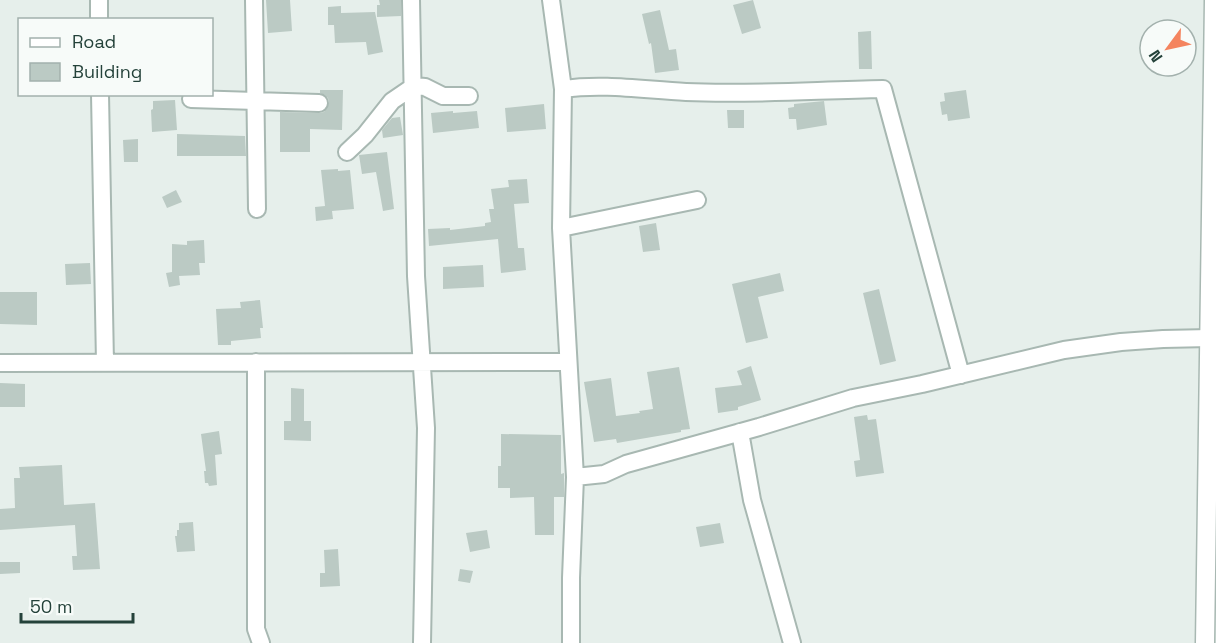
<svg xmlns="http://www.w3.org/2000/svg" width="1216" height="643" font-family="'Space Grotesk',sans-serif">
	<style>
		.building { fill: #bbcac4 }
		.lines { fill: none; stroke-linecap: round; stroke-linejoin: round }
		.minor-casing { stroke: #a8b8b2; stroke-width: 20 }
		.tertiary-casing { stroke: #a8b8b2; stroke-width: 21 }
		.minor { stroke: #fff; stroke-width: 16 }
		.tertiary { stroke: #fff; stroke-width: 18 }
	</style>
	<rect width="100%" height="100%" fill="#e6efeb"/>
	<path class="building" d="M266,0h24l2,31 -24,2z
		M379,0h22v16l-24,1v-12h3z
		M753,0l8,28 -19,6 -9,-29z
		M341,6v7l34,-1 8,40 -15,3 -2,-13 -31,1 -1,-18h-6v-18z
		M660,10l9,40 7,-1 3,21 -24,3 -4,-30 -2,1 -7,-30z
		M871,31l1,38h-13l-1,-37z
		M320,90h23l-1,40 -32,-1v23h-30v-40l39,1 5,-1 5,-9 -1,-5 -8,-5z
		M966,90l4,28 -22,3 -1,-7 -5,1 -2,-13 5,-1 -1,-8z
		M175,100l2,30 -25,2 -1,-22 2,-1v-8z
		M824,101l3,24 -30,5 -1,-11h-7l-1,-11 6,-1v-3z
		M544,104l2,25 -39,3 -2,-24z
		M727,110h17v18h-16z
		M453,111v2l24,-2 2,17 -46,5 -2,-20z
		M400,117l3,18 -20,3 -1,-8 10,-12z
		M177,134l68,2 1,20h-69z
		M138,139v23h-14l-1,-22z
		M387,152l7,57 -11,2 -7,-39 -14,2 -3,-19z
		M338,169v2l12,-1 4,39 -22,2 1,8 -17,2 -1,-14 10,-1 -4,-36z
		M527,179l2,24 -15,1 4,44h6l2,22 -25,3 -3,-34 -69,7 -1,-17 22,-1v2l35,-4v-3l6,-1 -2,-13h5l-3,-20 18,-2 -1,-7z
		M176,190l6,12 -15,6 -5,-11z
		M656,223l4,27 -17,2 -4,-26z
		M204,240l1,23h-6l1,12 -21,1 1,9 -11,2 -3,-14 6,-1v-28l15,1v-4z
		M90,263l1,21 -25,1 -1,-21z
		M483,265l1,22 -41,2v-22z
		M780,273l4,18 -26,6 10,41 -22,5 -14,-59z
		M879,289l17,72 -16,4 -17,-72z
		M0,292h37v33l-37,-1z
		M260,300l3,28h-3l1,10 -30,3v4h-13l-2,-36 25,-1 -1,-6z
		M751,366l10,34 -23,7v3l-20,3 -3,-25 27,-3 -5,-14z
		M679,367l11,62 -9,1v2l-64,11 -1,-4 -22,3 -10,-60 27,-4 5,38 24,-3 -1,-2 14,-2 -6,-37z
		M0,383l25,1v23h-25z
		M291,388l13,1v32h7v20l-27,-1v-19h7z
		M867,415l1,5 8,-1 8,54 -28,4 -2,-16 6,-1 -6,-43z
		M219,431l3,23 -7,1 2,30 -8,1 -1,-3h-3l-1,-12h2l-5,-37z
		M501,434l60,1v39l3,-1v24h-10v38h-19l-1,-38 -24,1v-10h-12v-22h3z
		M62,465l2,40 31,-2 5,66 -27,1 -1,-14h5l-2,-31 -75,5v-21l15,-1 -1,-30h6l-1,-11z
		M193,522l2,29 -18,1 -2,-16h2v-6h2v-7z
		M720,523l4,20 -24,4 -4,-20z
		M487,530l3,18 -20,4 -4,-19z
		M338,549l2,37 -20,1v-14h5l-1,-23z
		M0,562h20v11l-20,1z
		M460,569l13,2 -3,12 -12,-2z"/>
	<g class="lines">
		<defs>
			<path id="minor" d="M99,0v20
				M254,0l3,209
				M411,0l5,276 10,152 -4,215
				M551,0l12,89 -2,139 14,249 -4,101v65
				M563,89c41,-6 82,1 123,3 65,3 132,-2 197,-3l78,286
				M100,94l5,269
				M191,99l128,4
				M347,152l18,-17 27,-34 22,-15 11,1 18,9h26
				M561,228l136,-28
				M256,362v267l5,14
				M0,363l567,-1
				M740,432l12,68 40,143
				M575,477l29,-3 22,-10 133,-37 94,-29 69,-14 142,-34 57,-8 42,-3 47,-1"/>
			<path id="tertiary" d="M1205,643l9,-643"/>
		</defs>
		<use href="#minor" class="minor-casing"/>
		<use href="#tertiary" class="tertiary-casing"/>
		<use href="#minor" class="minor"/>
		<use href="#tertiary" class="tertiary"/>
	</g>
	<rect x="18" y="18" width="195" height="78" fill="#f7fbf9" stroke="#a3b1ad" stroke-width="1.5"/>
	<rect x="30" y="38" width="30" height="9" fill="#ffffff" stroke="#a3b1ad" stroke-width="1.5"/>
	<text x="72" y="48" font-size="18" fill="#24423a">Road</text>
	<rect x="30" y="63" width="30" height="18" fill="#bbcac4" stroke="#a3b1ad" stroke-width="1.5"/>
	<text x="72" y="78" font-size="18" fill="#24423a">Building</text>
	<g transform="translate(1168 48) rotate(237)"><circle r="28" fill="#f7fbf9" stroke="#a3b1ad" stroke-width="1.5"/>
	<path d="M0-4.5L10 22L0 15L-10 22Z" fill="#f4845f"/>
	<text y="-9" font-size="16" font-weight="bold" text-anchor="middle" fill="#24423a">N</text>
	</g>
	<path d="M21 613v9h112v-9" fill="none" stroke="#24423a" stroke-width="3"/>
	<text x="30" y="613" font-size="18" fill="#24423a" stroke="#f7fbf9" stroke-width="4.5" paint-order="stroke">50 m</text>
</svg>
